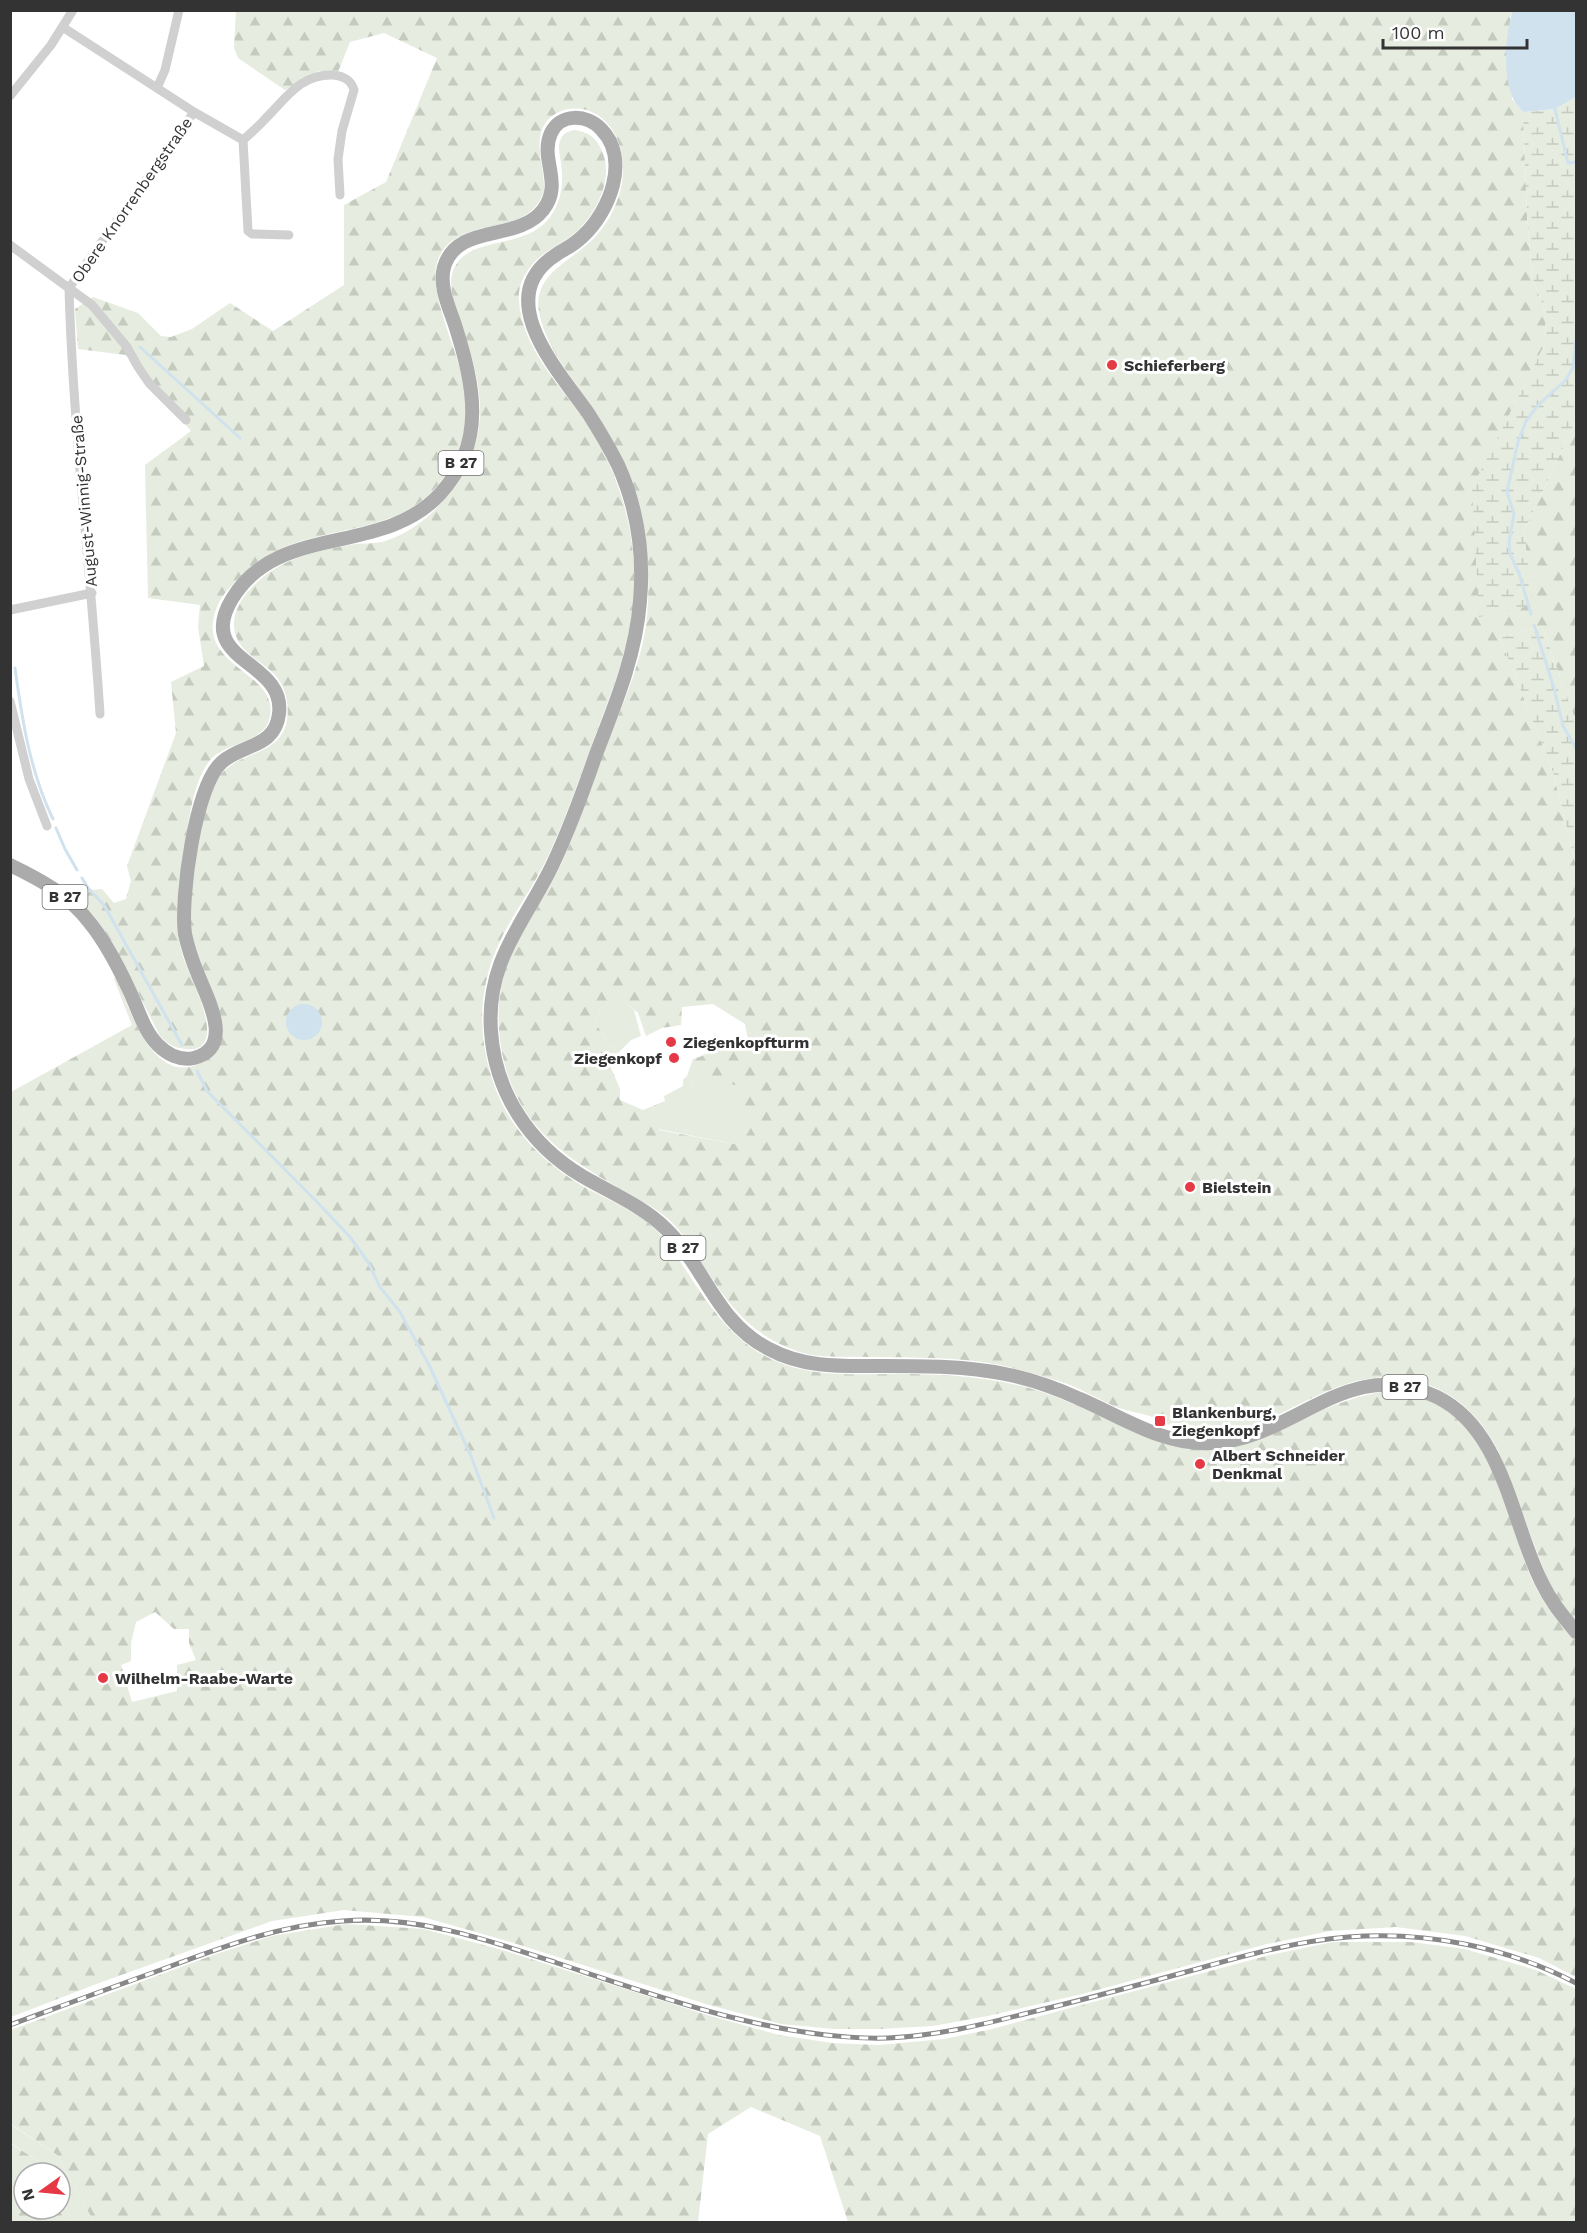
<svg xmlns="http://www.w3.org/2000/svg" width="1587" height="2233" font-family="'Work Sans',sans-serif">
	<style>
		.grass { fill: #e6ecdf }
		.forest { fill: url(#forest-firs); fill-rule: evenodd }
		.wetland { fill: url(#wetland-marsh) }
		.water { fill: #cfe2ee }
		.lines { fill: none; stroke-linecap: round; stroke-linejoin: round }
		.stream { stroke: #cfe2ee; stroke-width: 3 }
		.minor { stroke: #d0d0d0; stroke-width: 9 }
		.primary { stroke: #ababab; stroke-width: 14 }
		.rail-casing { stroke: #888; stroke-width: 5 }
		.rail { stroke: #fff; stroke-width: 3; stroke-dasharray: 9; stroke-linecap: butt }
		.poi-dot { fill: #e63946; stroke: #fff; stroke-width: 2 }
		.labels { text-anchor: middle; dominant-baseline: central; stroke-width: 6; stroke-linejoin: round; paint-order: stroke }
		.shield { fill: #fff; stroke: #707070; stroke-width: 1.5 }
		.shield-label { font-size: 15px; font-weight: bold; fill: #333 }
		.street-label { font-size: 16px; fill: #333; stroke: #fff }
		.poi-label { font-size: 16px; font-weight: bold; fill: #333; stroke: #fff; text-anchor: start }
	</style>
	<defs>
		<pattern id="forest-firs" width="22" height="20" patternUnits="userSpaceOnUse" patternTransform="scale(1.5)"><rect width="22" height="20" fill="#e6ecdf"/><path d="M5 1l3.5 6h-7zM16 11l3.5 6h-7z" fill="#c6cbc0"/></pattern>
		<pattern id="wetland-marsh" width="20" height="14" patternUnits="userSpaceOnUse" patternTransform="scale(1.5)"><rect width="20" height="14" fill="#e6ecdf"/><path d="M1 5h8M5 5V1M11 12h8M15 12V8" fill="none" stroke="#c6cbc0"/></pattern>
	</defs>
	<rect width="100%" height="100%" fill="#fff"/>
	<path class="grass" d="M610,1002h15l9,8 7,26 -10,4 -14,14 -2,-7 -7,-3 -12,-21 5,-15z
		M711,1051l-16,8 22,21 23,6 20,30 -20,29 -82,-16 5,-15 30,-27 -1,-9 -5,-2 6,-17z
		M10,2124l47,31 37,67h-21l-13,-25v-24h-12l-5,-9 -32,-21z"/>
	<path class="forest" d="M236,11h1277l-3,6 2,82 11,13 4,104 5,60 14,38 -1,30 -73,145 60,116 -8,-74 52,-111v302l-34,-96 -42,12 53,134 23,94v756l-21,-28 -8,-16 -49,-128c-18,-33 -41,-57 -78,-68 -59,-17 -103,15 -155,39 -21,9 -45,19 -69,15 -15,-3 -28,-13 -43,-19 -11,-4 -23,-5 -34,-9 -18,-7 -35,-18 -54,-25 -18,-6 -38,-11 -56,-16 -46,-11 -95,-9 -142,-10 -23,-1 -48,2 -70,-6 -47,-16 -68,-46 -94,-86 -11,-16 -21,-34 -36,-47 -11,-10 -26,-17 -39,-25 -46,-26 -89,-50 -113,-100 -21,-46 -23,-103 1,-149 15,-28 33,-53 46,-82 16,-36 28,-74 42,-111 17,-43 38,-87 43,-134 7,-78 -13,-149 -56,-212 -20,-29 -45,-57 -52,-93 -6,-37 29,-49 52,-71 19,-18 33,-47 32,-74 0,-18 -8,-40 -24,-51 -20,-14 -51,-8 -58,17 -5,18 4,39 3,58 -16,49 -84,22 -105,66 -15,30 21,97 26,132 3,20 0,46 -8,64 -43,102 -148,56 -214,121 -10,10 -21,20 -26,33 -25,62 66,63 52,113 -5,21 -42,23 -57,38 -20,22 -24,68 -28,96 -4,26 -9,52 -6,77 1,10 3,20 6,29 8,20 50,100 -4,88 -8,-1 -14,-6 -20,-12l-46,-90 -13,-21 -21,-25 11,-10 11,-1 12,14 12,-4 5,-18 -4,-15 49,-133 -5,-51 33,-16 -6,-39 2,-22 -52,-7 -3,-133 46,-34 -65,-76 -48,-6 -3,-40 18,-12 45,16 23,23 10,1 21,-8 38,-26 43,28 71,-46v-80l42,-23 51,-124 -53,-25 -34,9 -12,30 -19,-1 -34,19 -47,-32 -4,-10zM610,1002h15l13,11 8,23 16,-8 19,-3 1,-18 31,-3 32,20 3,16 -21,5 -32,14 -2,5c10,15 30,18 46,22l-4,18 24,11 -19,30 -81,-15 4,-16 30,-27 -1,-9 -5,-2 -4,4v6l-19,10 1,5 -22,9 -23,-10v-11l-12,-28 9,-7 -2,-7 -7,-3 -12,-21 5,-15z
		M575,130c13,2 21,7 27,21 13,29 -8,68 -32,86 -14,9 -29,16 -39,29 -8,10 -13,21 -12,34 2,45 38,82 63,117 40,57 59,126 50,197 -5,40 -21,79 -35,117 -16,42 -30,85 -49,125 -14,30 -34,56 -48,85 -20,42 -23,87 -10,131 15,54 52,92 100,118 21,11 45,21 63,37 12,11 21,25 30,39 28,42 52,82 103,99 35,12 73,9 109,9 45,0 90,2 134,14 31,9 61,23 91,36 20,9 46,24 69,21 16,-2 32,-8 47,-12 24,-6 49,-10 72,-18 39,-13 75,-34 117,-16 7,3 15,5 22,10 48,31 63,122 86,173 11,22 26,41 43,59v336l-37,-19 -74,-22 -69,-9 -66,4 -63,13 -181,49 -98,23 -55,10 -53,3h-46l-53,-5 -72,-19 -202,-64 -84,-24 -79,-7 -72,11 -173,62 -88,34v-925l121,-67 -18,-46 2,-1c15,33 38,113 89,83 14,-8 18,-21 17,-36 -6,-21 -14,-41 -21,-62 -4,-8 -9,-18 -10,-28 -5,-27 10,-144 30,-161 5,-5 12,-11 19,-14 19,-9 43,-14 47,-40 2,-13 0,-28 -8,-40 -7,-11 -21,-18 -31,-27 -27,-25 -11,-55 14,-75 25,-21 62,-29 94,-34 10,-1 20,0 29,-3 37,-11 69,-46 84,-80 22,-49 7,-91 -8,-138 -5,-16 -14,-35 -8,-52 15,-40 79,-16 102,-62 8,-15 8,-31 6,-46 -1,-8 -4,-17 0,-24 2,-6 8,-8 14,-9zM155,1612l19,17h15v14l7,17 -19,5v26l-45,11 -11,-37 10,-4v-18l5,-21z
		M346,1924l78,5 82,22 201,64 72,20 53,8 47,2 65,-6 48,-10 278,-74 63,-13h78l54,7 71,21 40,19v233h-728l-28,-86 -69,-29 -43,27 -10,88h-604l-37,-67 -46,-31v-94l205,-76 56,-18z
		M10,2143l33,21 5,9h-24v36h36v-12l13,25h-62z"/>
	<path class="wetland" d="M1576,97v323l-52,111 9,74 -54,12 -7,-129 73,-144 1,-30 -14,-38 -5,-60 -4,-104 32,-3z
		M1542,626l34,96v144l-23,-94 -53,-134z"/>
	<path class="water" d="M1513,10l63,1v86l-21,12 -32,3c-4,-5 -9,-10 -11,-16 -9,-21 -7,-64 1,-86z
		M286 1022a18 18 0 1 1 36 0a18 18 0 1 1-36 0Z"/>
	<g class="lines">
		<path class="stream" d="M1555,109l13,54 8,-1
			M140,347l100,91
			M1531,614l-12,-41 -9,-19 -1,-12 5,-28 -7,-22 11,-50 8,-21 12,-16 27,-24 8,-13 3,-27
			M1534,625l20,63 9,38 13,22
			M15,668c7,51 15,104 38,151
			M56,828l9,21 12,21
			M82,878l6,10 16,17 78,140
			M197,1071l10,20 113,114 30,32 18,25 12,25 20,25 29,53 42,91 23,62"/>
		<path class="minor" d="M64,28l130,84 49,28
			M157,88l8,-18 14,-60
			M10,96l41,-51 22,-35
			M289,235l-37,-1 -4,-3 -5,-91c8,-7 17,-15 24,-23 20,-20 34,-43 66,-42 11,1 18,5 21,15l-12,41 -4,28 2,36
			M10,245l82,60 35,42 11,20 11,16 37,37
			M69,288c4,142 22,284 31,426
			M69,288l125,-176
			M10,610l82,-17
			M10,701l19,78 18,47"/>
		<path class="primary" d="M10,865c31,15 59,30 80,58 17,21 29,45 40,69 8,17 14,39 28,53 9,9 22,16 36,13 42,-11 12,-62 3,-86 -5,-12 -9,-24 -12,-38 -5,-34 10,-149 37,-172 20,-18 53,-14 57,-48 7,-54 -85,-52 -47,-115 46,-77 150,-42 208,-105 47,-52 34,-109 15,-169 -6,-18 -16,-38 -11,-58 14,-45 73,-24 99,-57 21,-27 -4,-51 8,-77 9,-20 36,-19 50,-4 30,30 8,83 -18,107 -16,15 -15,9 -33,23 -56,43 10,114 38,154 11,17 21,34 30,52 19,42 26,90 22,136 -4,54 -25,104 -44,153 -13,38 -27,76 -44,112 -28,58 -66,94 -61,165 4,62 39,114 91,145 29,17 61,30 84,53 40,39 50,93 103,120 37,20 76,17 116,17 40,0 81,0 120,8 26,5 51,14 75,25 42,18 84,47 131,44 83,-3 137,-90 226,-46 67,33 74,125 105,186 9,19 21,33 34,49"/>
		<defs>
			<path id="rail" d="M10,2025c49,-18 97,-36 145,-53 62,-23 122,-47 188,-51 74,-6 145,19 214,42 103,34 222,78 331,75 49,-2 97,-14 144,-26 55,-13 110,-28 165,-43 50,-14 100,-28 151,-32 79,-6 159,10 228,46"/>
		</defs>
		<use href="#rail" class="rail-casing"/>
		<use href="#rail" class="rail"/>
	</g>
	<g class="poi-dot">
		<circle cx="1112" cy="365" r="6"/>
		<circle cx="671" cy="1042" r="6"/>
		<circle cx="674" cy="1058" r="6"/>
		<circle cx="1190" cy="1187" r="6"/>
		<rect x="1154" y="1415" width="12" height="12" rx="3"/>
		<circle cx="1200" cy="1464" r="6"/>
		<circle cx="103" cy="1678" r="6"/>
	</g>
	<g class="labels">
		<g class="shield">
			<rect x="438.5" y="451" width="45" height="24" rx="4.5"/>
			<rect x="42.5" y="885" width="45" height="24" rx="4.5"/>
			<rect x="660.5" y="1236" width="45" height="24" rx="4.5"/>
			<rect x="1382.5" y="1375" width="45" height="24" rx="4.5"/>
		</g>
		<g class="shield-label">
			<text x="461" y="463">B 27</text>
			<text x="65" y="897">B 27</text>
			<text x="683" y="1248">B 27</text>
			<text x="1405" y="1387">B 27</text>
		</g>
		<g class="street-label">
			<text transform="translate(132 200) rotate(-55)">Obere Knorrenbergstraße</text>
			<text transform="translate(84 501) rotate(-95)">August-Winnig-Straße</text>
		</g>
		<g class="poi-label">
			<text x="1124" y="365">Schieferberg</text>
			<text x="683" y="1042">Ziegenkopfturm</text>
			<text x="662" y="1058" text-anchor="end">Ziegenkopf</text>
			<text x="1202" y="1187">Bielstein</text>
			<text x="1172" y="1412">Blankenburg,<tspan x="1172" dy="18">Ziegenkopf</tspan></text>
			<text x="1212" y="1455">Albert Schneider<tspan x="1212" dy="18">Denkmal</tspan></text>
			<text x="115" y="1678">Wilhelm-Raabe-Warte</text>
		</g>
	</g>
	<rect width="1587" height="2233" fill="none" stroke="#333333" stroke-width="24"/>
	<g transform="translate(42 2191) rotate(255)"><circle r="28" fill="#ffffff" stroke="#adadad" stroke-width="1.5"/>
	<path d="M0-4.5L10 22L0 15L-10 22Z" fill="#e63946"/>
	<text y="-9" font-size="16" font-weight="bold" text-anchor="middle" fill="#333333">N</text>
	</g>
	<path d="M1383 39v9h144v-9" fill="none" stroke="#333333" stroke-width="3"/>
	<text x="1392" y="39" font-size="18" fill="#333333" stroke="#ffffff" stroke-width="4.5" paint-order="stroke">100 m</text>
</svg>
